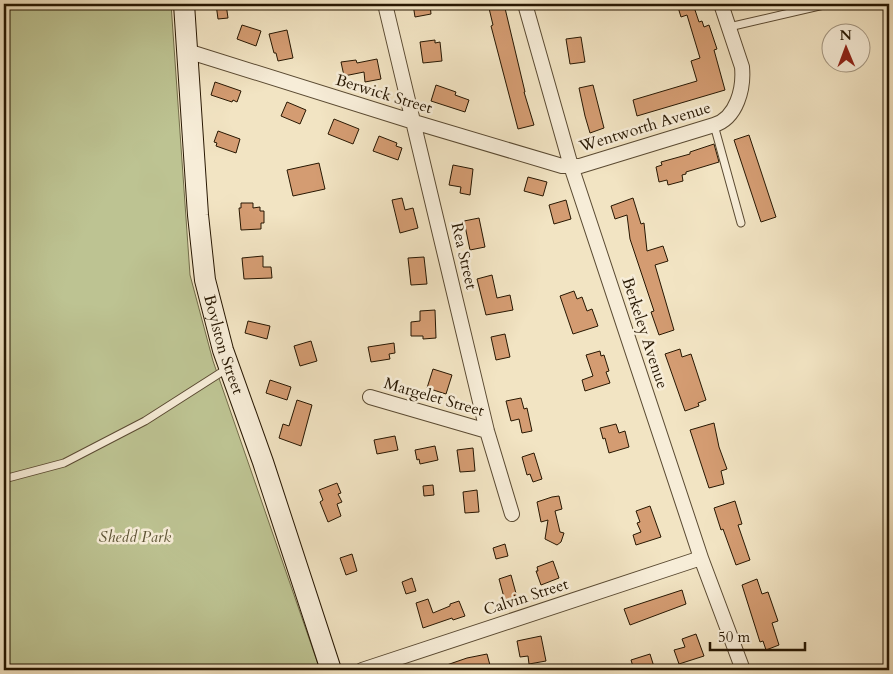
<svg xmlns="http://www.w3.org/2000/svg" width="893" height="674" font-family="Cardo,serif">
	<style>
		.green { fill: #bdc392; stroke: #726d4a }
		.building { fill: #d49c72; stroke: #271702 }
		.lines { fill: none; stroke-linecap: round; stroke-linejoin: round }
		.service-casing { stroke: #5a4a32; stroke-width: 9 }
		.minor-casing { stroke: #5a4a32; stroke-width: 16 }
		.secondary-casing { stroke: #271702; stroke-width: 22 }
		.service { stroke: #f7edd8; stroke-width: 7 }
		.minor { stroke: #f7edd8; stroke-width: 14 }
		.secondary { stroke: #f7edd8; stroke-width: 20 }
		.labels { text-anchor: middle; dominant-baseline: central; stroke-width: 5; stroke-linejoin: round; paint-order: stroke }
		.street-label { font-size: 16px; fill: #271702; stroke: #f7edd8 }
		.park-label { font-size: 16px; font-style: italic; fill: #5c5334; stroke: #f7edd8 }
	</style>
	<rect width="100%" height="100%" fill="#f2e4c3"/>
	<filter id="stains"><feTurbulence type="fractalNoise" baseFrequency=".004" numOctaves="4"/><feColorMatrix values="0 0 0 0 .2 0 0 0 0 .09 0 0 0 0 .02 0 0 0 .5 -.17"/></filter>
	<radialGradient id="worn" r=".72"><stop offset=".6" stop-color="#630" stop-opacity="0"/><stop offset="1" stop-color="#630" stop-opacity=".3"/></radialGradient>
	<path class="green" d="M4,4h167l19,271 23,86 107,309h-316z"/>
	<path class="building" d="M216,4h10l2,14 -10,1z
		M413,4h17l1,10 -16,3z
		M488,4h16l21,88h-1l10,33 -16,4 -27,-103 2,-1z
		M677,4h16l6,18 3,-1 2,6 5,-2 8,24 -3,1 11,40 -88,26 -4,-16 64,-19 -6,-20 9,-3 -13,-43 -6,2z
		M242,25l19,6 -5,15 -19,-7z
		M287,30l6,28 -15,3 -2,-8h-2l-5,-19z
		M581,37l4,25 -15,2 -4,-25z
		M435,40v3l5,-1 2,19 -19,2 -3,-21z
		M377,59l4,20 -16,3 -1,-10 -20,4 -3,-14 15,-2 1,3z
		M215,82l26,9 -4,11 -4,-2 -1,2 -21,-7z
		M436,85l20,7 -1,3 14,5 -4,12 -34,-11z
		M593,85l11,43 -14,5 -5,-17 -6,-28z
		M287,102l19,8 -6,14 -19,-8z
		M334,119l25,10 -6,15 -25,-10z
		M218,131l22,8 -4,14 -20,-7 1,-3 -3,-1z
		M749,135l27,82 -15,5 -27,-82z
		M379,136l18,7 -1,3 6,2 -4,12 -25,-9z
		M714,144l5,18 -33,10v2l-4,1 1,6 -15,4 -1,-5 -8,2 -3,-15 6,-2 -1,-3 29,-8v-2z
		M319,163l6,26 -32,7 -6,-26z
		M453,165l20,4 -3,26 -10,-2 1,-6 -12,-2z
		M528,177l19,5 -4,14 -19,-5z
		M402,198l3,12 8,-2 5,20 -18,5 -8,-33z
		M633,198l8,26 3,-1 3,28 16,-5 5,15 -13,4 19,65 -15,5 -8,-23 3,-1 -24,-72 -3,-24 -12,4 -4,-13z
		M566,200l5,19 -17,5 -5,-19z
		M241,203h12v5l7,-1v4h4v12h-3v6l-20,1 -2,-22h2z
		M479,218l6,29 -15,3 -6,-29z
		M263,256v11h8l1,11 -28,1 -2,-21z
		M424,257l3,27 -16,1 -3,-27z
		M492,275l5,23 13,-3 3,15 -27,5 -9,-36z
		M574,291l3,8 5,-2 5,14 5,-2 6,17 -25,8 -13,-38z
		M435,310l1,28 -13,1v-3h-12v-14l9,-1v-10z
		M248,321l22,5 -3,13 -22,-6z
		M505,334l5,23 -14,3 -5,-23z
		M311,341l6,20 -17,5 -6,-20z
		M394,343l1,10 -6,1 1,5 -19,3 -3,-15z
		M680,349l2,8 9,-3 15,46 -8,3 1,3 -14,5 -20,-57z
		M600,351l1,5 3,-1 5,16 -3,1 4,11 -25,8 -3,-11 11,-4 -7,-21z
		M433,369l19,6 -6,19 -19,-6z
		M270,380l21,7 -4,13 -21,-7z
		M521,398l3,11 3,-1 5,23 -10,2 -3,-14 -8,2 -5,-20z
		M297,400l15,5 -11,41 -22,-8 4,-14 6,2z
		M714,423l5,24 8,22 -6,2 3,13 -15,4 -19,-58z
		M616,424l3,9 6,-2 4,16 -20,6 -4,-15 -2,1 -3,-11z
		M395,436l3,14 -21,4 -3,-14z
		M435,446l3,14 -18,4 -1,-5 -2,1 -2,-10z
		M473,448l2,23 -15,1 -3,-22z
		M534,453l8,26 -9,3 -3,-8 -3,1 -5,-18z
		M337,483l4,10 -3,1 4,8 -5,2 4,12 -13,6 -8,-20 3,-2 -4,-10z
		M433,485l1,10 -10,1 -1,-10z
		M477,490l2,22 -14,1 -2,-21z
		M559,496l3,13 -7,2 5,21 4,1 -3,9 -4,3 -12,-6 3,-19 -7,2 -4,-20 15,-5z
		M735,501l7,23 -4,1 12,35 -14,5 -13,-36 -2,1 -7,-22z
		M650,506l11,31 -25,8 -3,-10 8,-3 -4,-9 3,-1 -4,-11z
		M505,544l3,12 -12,3 -3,-11z
		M352,554l5,17 -11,4 -6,-17z
		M553,561l6,17 -18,7 -5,-14h2l-1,-4z
		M511,575l6,22 -12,4 -6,-22z
		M412,578l4,13 -10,3 -4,-12z
		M757,579l5,15 6,-2 10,29 -6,2 7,22 -13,5 -3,-9 -3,1 -18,-57z
		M682,590l4,14 -56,21 -6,-16z
		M428,599l5,14 17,-7v-2l9,-3 6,15 -12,4 -1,-2 -29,10 -7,-25z
		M696,634l8,22 -25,8 -5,-14 11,-3 -3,-8z
		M541,636l5,25 -17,3 -1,-8 -8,1 -3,-16z
		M487,654l4,15 -53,1v-2l29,-10z
		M650,654l5,16h-21l-3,-10z"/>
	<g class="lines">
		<defs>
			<path id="service" d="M729,27l99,-23
				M714,125l27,98
				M4,479l60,-16 81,-42 83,-53"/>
			<path id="minor" d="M385,4l102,427 25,83
				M525,4l46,162 130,392 42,112
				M187,51l227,71 148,44h18l134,-41c23,-7 30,-37 28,-58l-21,-63
				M370,397l117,34
				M362,670l339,-112"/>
			<g id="secondary">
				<path id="s1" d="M184,4l14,211 7,65 18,70 40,112 68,208"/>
			</g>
		</defs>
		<use href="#service" class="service-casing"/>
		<use href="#minor" class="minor-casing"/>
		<use href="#secondary" class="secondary-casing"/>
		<use href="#service" class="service"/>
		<use href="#minor" class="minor"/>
		<use href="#secondary" class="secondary"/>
	</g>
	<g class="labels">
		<g class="street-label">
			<text transform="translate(384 94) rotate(17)">Berwick Street</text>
			<text transform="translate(645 127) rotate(-17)">Wentworth Avenue</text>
			<text transform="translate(464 256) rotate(77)">Rea Street</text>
			<text transform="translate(645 333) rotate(72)">Berkeley Avenue</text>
			<text stroke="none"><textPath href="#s1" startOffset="344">Boylston Street</textPath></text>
			<text transform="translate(434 397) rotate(16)">Margelet Street</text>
			<text transform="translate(526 597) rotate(-18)">Calvin Street</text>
		</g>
		<g class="park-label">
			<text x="135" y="537">Shedd Park</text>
		</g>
	</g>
	<rect width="893" height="674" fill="none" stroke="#f2e4c3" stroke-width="20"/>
	<rect x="5" y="5" width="883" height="664" fill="none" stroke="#271702" stroke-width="2.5"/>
	<rect x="10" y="10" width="873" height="654" fill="none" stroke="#271702"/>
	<g transform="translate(846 48) rotate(359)"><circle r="24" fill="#f7edd8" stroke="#a49782"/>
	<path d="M0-4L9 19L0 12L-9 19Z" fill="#8f2418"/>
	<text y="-8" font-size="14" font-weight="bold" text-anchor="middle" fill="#271702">N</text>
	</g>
	<path d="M710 642v8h95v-8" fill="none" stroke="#271702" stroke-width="2.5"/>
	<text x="718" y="642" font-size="15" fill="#271702" stroke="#f7edd8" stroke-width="4" paint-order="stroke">50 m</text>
	<rect width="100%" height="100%" filter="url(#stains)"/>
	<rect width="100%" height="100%" fill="url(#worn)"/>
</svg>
